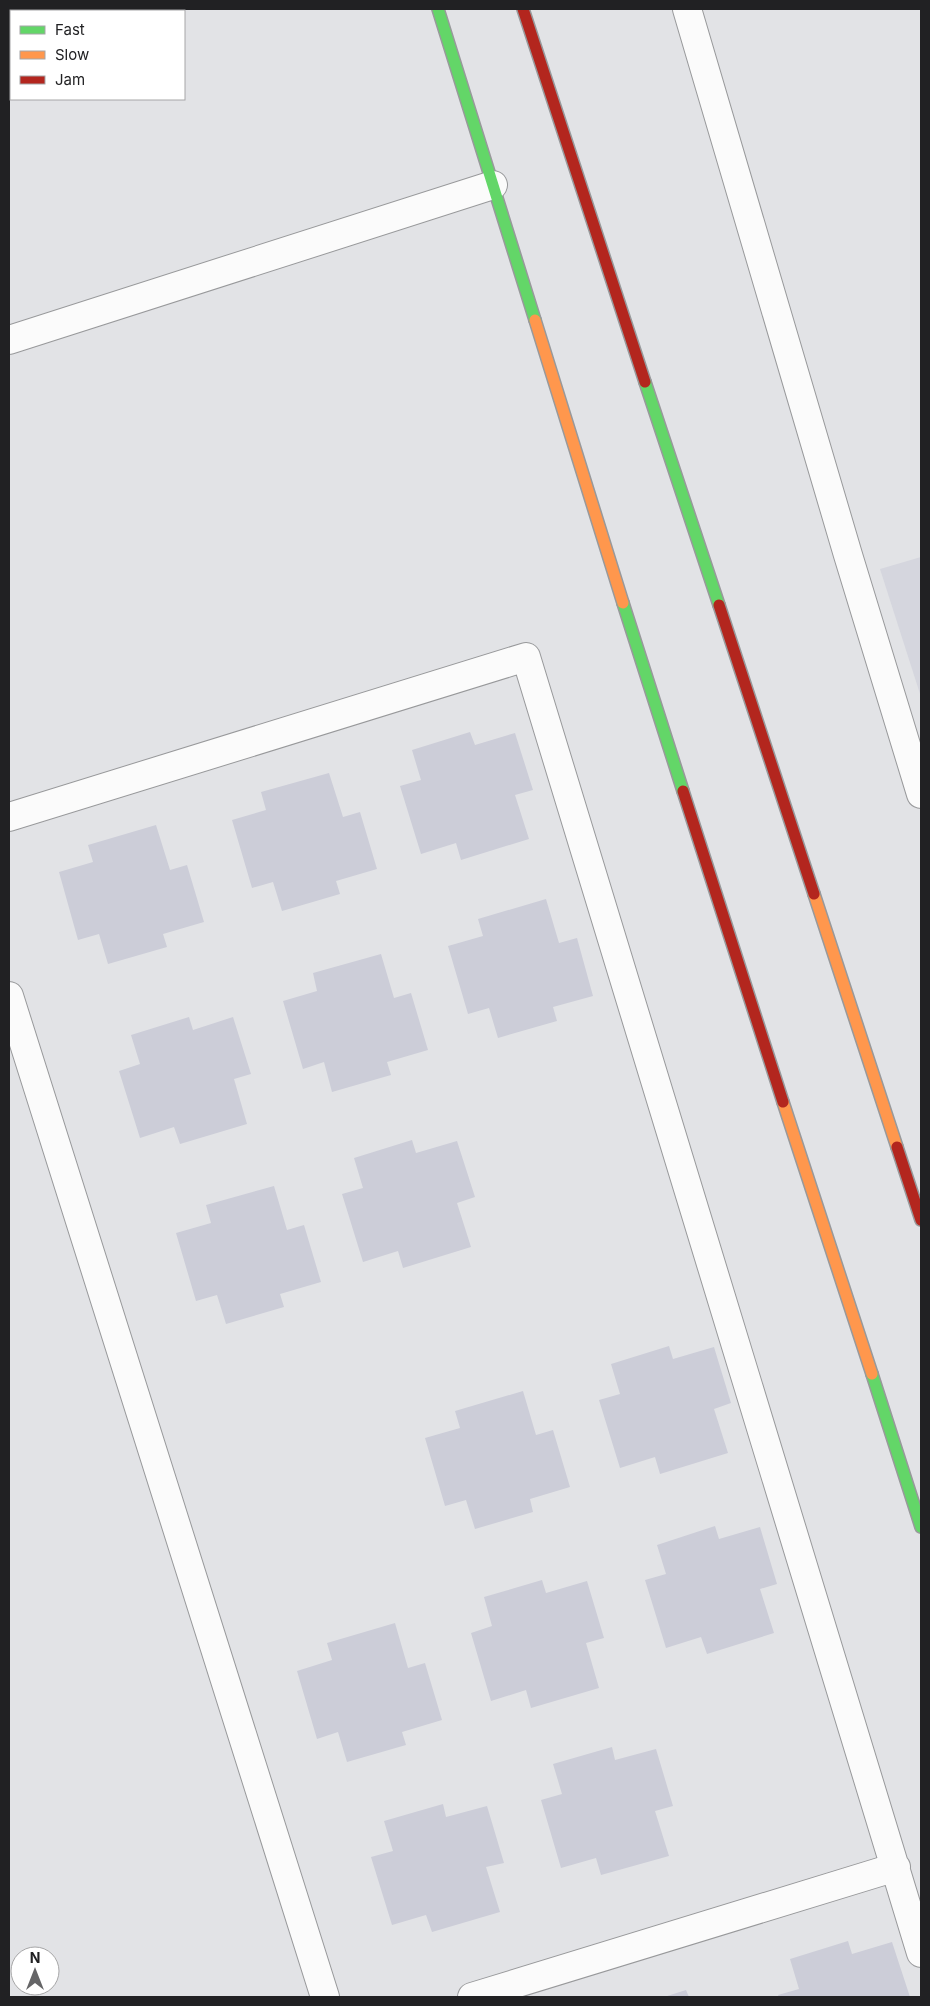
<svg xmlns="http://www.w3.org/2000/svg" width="930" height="2006" font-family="Inter,sans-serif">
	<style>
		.built { fill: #d5d6de }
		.building { fill: #cccdd8 }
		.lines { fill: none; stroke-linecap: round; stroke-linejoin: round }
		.street-casing { stroke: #98999b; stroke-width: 30 }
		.fast-casing { stroke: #98999b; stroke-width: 14 }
		.slow-casing { stroke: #98999b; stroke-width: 14 }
		.jam-casing { stroke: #98999b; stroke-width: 14 }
		.street { stroke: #fbfbfb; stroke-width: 28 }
		.fast { stroke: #63d668; stroke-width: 11 }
		.slow { stroke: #ff974d; stroke-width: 11 }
		.jam { stroke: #b3261e; stroke-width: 11 }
	</style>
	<rect width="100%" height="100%" fill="#e2e3e6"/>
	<path class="built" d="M921,557v140l-41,-128z"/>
	<path class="building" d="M470,732l5,13 40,-12 18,57 -18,5 14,44 -68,21 -5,-17 -35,11 -21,-68 21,-6 -9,-30z
		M329,773l14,44 17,-5 17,57 -41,12 4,13 -58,17 -9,-29 -21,6 -20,-68 34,-10 -5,-18z
		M156,825l14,45 17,-5 17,57 -41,12 4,13 -59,17 -9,-30 -21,6 -19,-68 34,-10 -5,-17z
		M546,899l13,44 18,-5 16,58 -40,11 4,14 -59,17 -9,-30 -21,6 -20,-68 35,-10 -5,-17z
		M381,954l13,44 17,-5 17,57 -41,12 4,13 -59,17 -8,-30 -21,7 -20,-68 34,-10 -4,-18z
		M189,1017l4,13 40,-13 18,57 -17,5 13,45 -67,20 -6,-17 -34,11 -21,-67 21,-7 -9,-29z
		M412,1140l4,13 41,-12 18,56 -18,6 14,44 -68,21 -5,-17 -35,11 -21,-68 21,-6 -9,-30z
		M274,1186l13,44 17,-5 17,57 -41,12 4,13 -58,17 -9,-29 -21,6 -20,-68 35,-10 -5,-18z
		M669,1346l4,13 41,-12 17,56 -17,6 14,44 -68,21 -5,-17 -35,11 -21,-68 21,-6 -9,-30z
		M523,1391l13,44 17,-5 17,57 -40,12 3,13 -58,17 -9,-29 -21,6 -20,-68 35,-10 -5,-17z
		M715,1526l4,13 41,-12 17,57 -17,5 14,44 -67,21 -6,-17 -35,11 -21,-68 21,-6 -9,-29z
		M542,1580l4,13 41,-12 17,57 -18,5 13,45 -68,20 -5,-18 -35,11 -20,-68 21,-7 -8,-29z
		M395,1623l13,45 17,-5 17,57 -40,12 4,13 -59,17 -9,-30 -21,7 -20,-68 35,-11 -5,-17z
		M612,1747l3,13 41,-11 17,57 -18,5 14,45 -68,19 -5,-17 -35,10 -20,-68 21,-6 -9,-30z
		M443,1804l3,13 41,-11 17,57 -18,4 14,45 -68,20 -6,-17 -34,10 -21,-68 22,-6 -9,-30z
		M848,1941l4,13 40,-12 18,55h-131l-1,-2 21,-6 -9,-30z
		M686,1990l3,7h-25z"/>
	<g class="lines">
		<defs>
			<path id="street" d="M687,9l161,546 73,239
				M9,340l484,-155
				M9,817l517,-160 395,1296
				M9,996l316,1001
				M472,1997l424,-130"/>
			<path id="fast" d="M438,9l97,311
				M645,382l74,223
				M623,603l60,188
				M872,1374l49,153"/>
			<path id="slow" d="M535,320l88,283
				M814,894l83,253
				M783,1102l89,272"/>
			<path id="jam" d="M523,9l122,373
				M719,605l95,289
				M683,791l100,311
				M897,1147l24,73"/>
		</defs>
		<use href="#street" class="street-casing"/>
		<use href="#fast" class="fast-casing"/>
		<use href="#slow" class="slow-casing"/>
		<use href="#jam" class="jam-casing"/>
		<use href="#street" class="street"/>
		<use href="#fast" class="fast"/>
		<use href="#slow" class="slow"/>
		<use href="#jam" class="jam"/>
	</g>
	<rect width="930" height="2006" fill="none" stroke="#212123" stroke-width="20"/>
	<rect x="10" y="10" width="175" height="90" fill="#ffffff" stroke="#a6a6a7"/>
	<rect x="20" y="26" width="25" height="8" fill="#63d668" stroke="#a6a6a7"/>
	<text x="55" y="35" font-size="15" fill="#212123">Fast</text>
	<rect x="20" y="51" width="25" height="8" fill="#ff974d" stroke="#a6a6a7"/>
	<text x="55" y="60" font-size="15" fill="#212123">Slow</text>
	<rect x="20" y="76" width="25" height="8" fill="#b3261e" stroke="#a6a6a7"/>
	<text x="55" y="85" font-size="15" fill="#212123">Jam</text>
	<g transform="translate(35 1971)"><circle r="24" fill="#ffffff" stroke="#a6a6a7"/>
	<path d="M0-4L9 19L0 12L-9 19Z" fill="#656567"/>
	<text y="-8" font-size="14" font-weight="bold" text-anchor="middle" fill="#212123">N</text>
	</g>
</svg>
